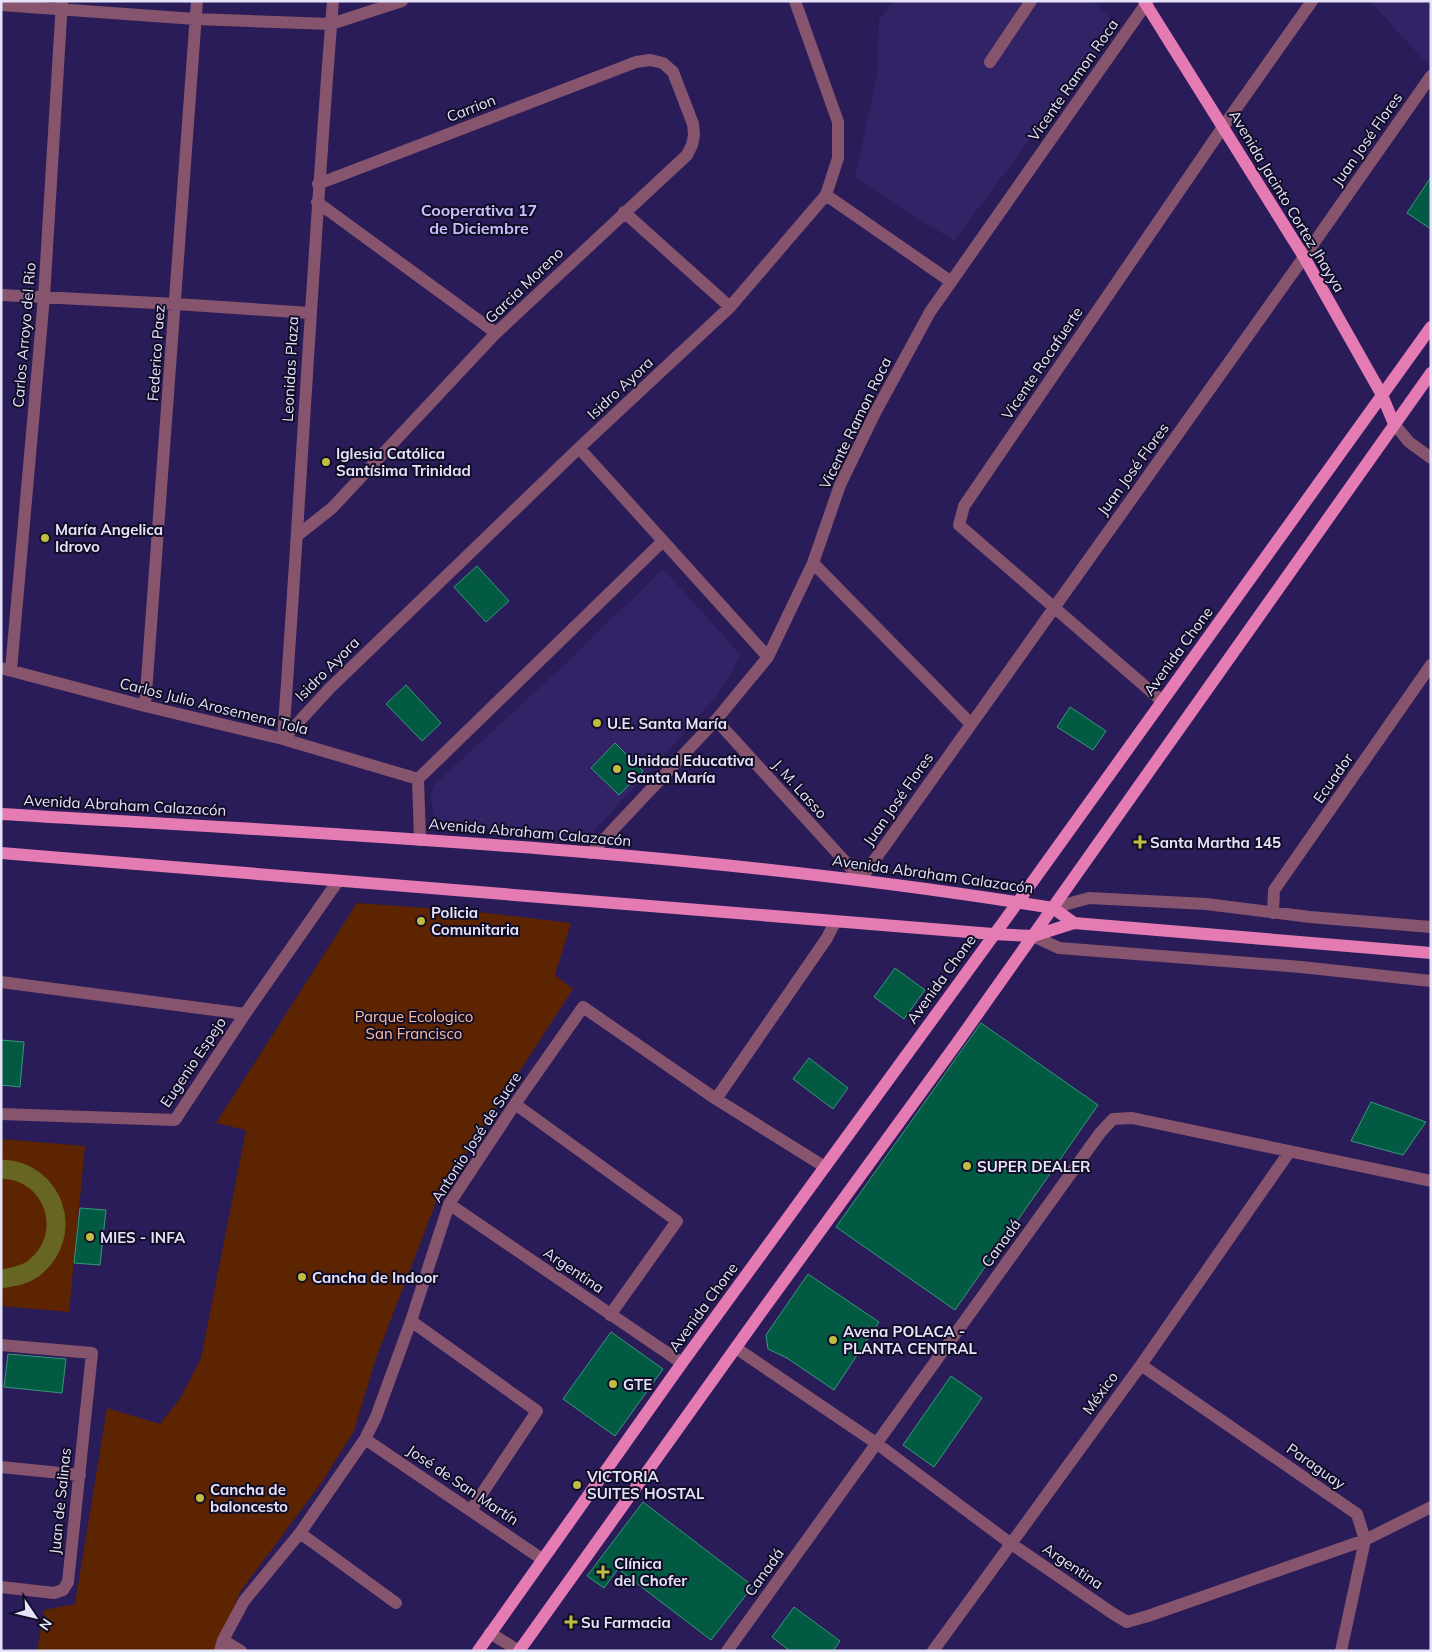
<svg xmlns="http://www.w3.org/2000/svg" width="1432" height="1652" font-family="Mulish,sans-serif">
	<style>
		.built { fill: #322367 }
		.green { fill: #5c2400 }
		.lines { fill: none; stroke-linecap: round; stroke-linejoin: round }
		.canal { stroke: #666521; stroke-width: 19 }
		.building { fill: #025a43; stroke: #369979 }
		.minor { stroke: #87546e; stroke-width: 12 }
		.major { stroke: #e57bb3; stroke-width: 12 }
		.poi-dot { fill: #c0be40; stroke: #110d27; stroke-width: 2 }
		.labels { text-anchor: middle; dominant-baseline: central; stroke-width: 4; stroke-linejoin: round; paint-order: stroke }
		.street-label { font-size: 15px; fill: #e5e3fa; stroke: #110d27 }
		.poi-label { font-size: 15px; font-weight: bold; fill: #e5e3fa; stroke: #110d27; text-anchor: start }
		.park-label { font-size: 15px; fill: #fcbe9e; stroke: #110d27 }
		.neighbourhood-label { font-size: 16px; font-weight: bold; fill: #c6c1fd; stroke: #110d27 }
	</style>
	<rect width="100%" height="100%" fill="#291c58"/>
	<path class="built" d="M894,1h199l23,23 -162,217 -99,-63 22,-102 2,-56z
		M1370,1h61v67z
		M663,569l78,86 -23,39 -50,57 -83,90 -151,-19 -3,-27 3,-10 128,-118z"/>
	<path class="green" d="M357,903l112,8 102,12 -16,52 18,14 -135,208 -62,161 -22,73 -32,51 -82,110 -23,59h-180l7,-41 31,-6 32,-196 53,16 21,-27 20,-39 45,-228 -30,-7z
		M1,1139l84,7 -16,166 -68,-6z"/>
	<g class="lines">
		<path class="canal" d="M1,1169c53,1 75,66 33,99 -9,7 -21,9 -33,11"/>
	</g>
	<path class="building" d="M1431,177v52l-24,-16z
		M477,566l32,35 -23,21 -32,-35z
		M406,685l35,38 -19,18 -36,-37z
		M1070,707l36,24 -13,19 -36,-23z
		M615,743l28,28 -24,24 -28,-27z
		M895,968l30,22 -21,29 -30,-22z
		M981,1023l117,82 -143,205 -119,-83z
		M1,1040l23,2 -4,45 -19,-2z
		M809,1058l39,30 -15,21 -40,-30z
		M1371,1102l55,20 -23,33 -52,-14z
		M80,1208l26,2 -6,55 -26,-2z
		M808,1274l71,48 -45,68 -47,-32 -19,-9 -2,-14z
		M611,1332l52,37 -48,67 -52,-37z
		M8,1354l58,5 -4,34 -58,-6z
		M951,1376l31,22 -48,69 -31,-22z
		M643,1502l110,84 -42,54 -93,-71 -14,19 -17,-12z
		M794,1607l46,34 -7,10h-43l-18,-14z"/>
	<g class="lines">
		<path class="minor" d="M1,5l194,14 136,5 71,-23
			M990,62l41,-61
			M826,195l124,86
			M317,202l179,131
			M624,212l106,95
			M1,295l175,9 134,9
			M1394,424l15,18 22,16
			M579,448l189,209
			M298,535l34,-27 164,-175 191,-178 5,-10 2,-10 -1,-11 -20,-52 -10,-9 -13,-3 -14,2 -318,122
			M813,563l158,161
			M1,668l144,38 138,33 135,40
			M11,670l33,-373 18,-296
			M1162,701l-203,-176 5,-19 259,-379 89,-126
			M145,706l52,-705
			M716,720l145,159 443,-622 127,-181
			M283,739l47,-51 249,-240 151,-141 96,-112 12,-37v-36l-43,-121
			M283,739c18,-246 30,-492 50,-738
			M420,840l-2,-61 245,-238
			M591,853l125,-133 52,-63 45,-94 27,-78 35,-72 55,-101 218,-311
			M1053,908l36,-10 117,6 104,13 121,10
			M1273,913l1,-23 157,-225
			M1033,936l26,12 242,19 130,14
			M1,982l244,32
			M716,1099l111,-161 8,-16
			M515,1104l162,117 -67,94
			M1,1114l174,6 70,-106 93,-133
			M449,1204l233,159
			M411,1321l126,90 -66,99
			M1,1345l91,8 -24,229 -5,8 -9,3 -53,-6
			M736,1348l140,95 134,100 102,70 15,9 21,-6 217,-76 66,-33
			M1141,1365l216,149 8,26 -24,111
			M365,1439l177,120
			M1,1467l79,8
			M300,1533l96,70
			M490,1633l29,18
			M223,1640l18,11
			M220,1651l3,-11 21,-39 56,-68 65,-94 11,-22 35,-96 38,-117 66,-100 68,-97 133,92 109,68
			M727,1651l373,-518 13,-14 19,-1 299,63
			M933,1651l208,-286 149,-214"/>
		<path class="major" d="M1144,1l160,256 78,138 12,29
			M1,814c351,21 705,37 1052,94l21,15
			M1,853l992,81 40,2 41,-13 357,30
			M478,1651l204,-288 336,-461 413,-575
			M519,1651l243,-340 195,-268 474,-670"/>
	</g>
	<g class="poi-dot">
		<circle cx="326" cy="462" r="5"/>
		<circle cx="45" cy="538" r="5"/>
		<circle cx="597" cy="723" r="5"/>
		<circle cx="617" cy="769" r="5"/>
		<path d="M1137.5 834.5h5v5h5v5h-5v5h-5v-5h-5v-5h5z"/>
		<circle cx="421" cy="921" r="5"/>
		<circle cx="967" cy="1166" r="5"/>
		<circle cx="90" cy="1237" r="5"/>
		<circle cx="302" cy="1277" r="5"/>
		<circle cx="833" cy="1340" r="5"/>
		<circle cx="613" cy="1384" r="5"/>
		<circle cx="577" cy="1485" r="5"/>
		<circle cx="200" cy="1498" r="5"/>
		<path d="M600.5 1564.5h5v5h5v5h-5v5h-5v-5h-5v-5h5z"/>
		<path d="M568.5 1614.5h5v5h5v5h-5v5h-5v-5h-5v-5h5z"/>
	</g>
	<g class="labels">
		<g class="street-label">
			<text transform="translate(1073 80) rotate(-55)">Vicente Ramon Roca</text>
			<text transform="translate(471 108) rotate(-21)">Carrion</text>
			<text transform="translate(1367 139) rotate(-55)">Juan José Flores</text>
			<text transform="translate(1287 201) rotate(59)">Avenida Jacinto Cortez Jhayya</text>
			<text transform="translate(524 285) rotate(-44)">Garcia Moreno</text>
			<text transform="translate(24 335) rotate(-85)">Carlos Arroyo del Rio</text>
			<text transform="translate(156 353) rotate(-86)">Federico Paez</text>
			<text transform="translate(1042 363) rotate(-56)">Vicente Rocafuerte</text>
			<text transform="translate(290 369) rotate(-87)">Leonidas Plaza</text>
			<text transform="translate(620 388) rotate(-43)">Isidro Ayora</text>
			<text transform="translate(855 423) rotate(-64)">Vicente Ramon Roca</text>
			<text transform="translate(1133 469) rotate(-54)">Juan José Flores</text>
			<text transform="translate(1178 651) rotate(-54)">Avenida Chone</text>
			<text transform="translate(327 669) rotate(-45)">Isidro Ayora</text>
			<text transform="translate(214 706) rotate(14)">Carlos Julio Arosemena Tola</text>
			<text transform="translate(1333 778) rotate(-55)">Ecuador</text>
			<text transform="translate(800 789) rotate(48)">J. M. Lasso</text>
			<text transform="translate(898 799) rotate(-55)">Juan José Flores</text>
			<text transform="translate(125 805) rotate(3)">Avenida Abraham Calazacón</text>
			<text transform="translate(530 832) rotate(5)">Avenida Abraham Calazacón</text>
			<text transform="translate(933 874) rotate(8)">Avenida Abraham Calazacón</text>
			<text transform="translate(941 979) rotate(-54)">Avenida Chone</text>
			<text transform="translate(193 1062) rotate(-56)">Eugenio Espejo</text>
			<text transform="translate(476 1137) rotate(-57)">Antonio José de Sucre</text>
			<text transform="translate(1001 1243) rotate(-54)">Canadá</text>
			<text transform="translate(574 1270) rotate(34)">Argentina</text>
			<text transform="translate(703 1307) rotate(-54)">Avenida Chone</text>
			<text transform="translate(1100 1393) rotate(-54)">México</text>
			<text transform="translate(1316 1466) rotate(35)">Paraguay</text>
			<text transform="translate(463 1485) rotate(34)">José de San Martín</text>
			<text transform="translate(60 1501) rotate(-84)">Juan de Salinas</text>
			<text transform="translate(1073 1566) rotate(34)">Argentina</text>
			<text transform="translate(764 1572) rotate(-54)">Canadá</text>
		</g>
		<g class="poi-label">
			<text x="336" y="453">Iglesia Católica<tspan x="336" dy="17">Santísima Trinidad</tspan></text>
			<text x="55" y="529">María Angelica<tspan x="55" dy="17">Idrovo</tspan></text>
			<text x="607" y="723">U.E. Santa María</text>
			<text x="627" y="760">Unidad Educativa<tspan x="627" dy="17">Santa María</tspan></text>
			<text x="1150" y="842">Santa Martha 145</text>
			<text x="431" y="912">Policia<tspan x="431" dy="17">Comunitaria</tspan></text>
			<text x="977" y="1166">SUPER DEALER</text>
			<text x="100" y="1237">MIES - INFA</text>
			<text x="312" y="1277">Cancha de Indoor</text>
			<text x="843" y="1331">Avena POLACA -<tspan x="843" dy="17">PLANTA CENTRAL</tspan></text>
			<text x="623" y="1384">GTE</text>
			<text x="587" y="1476">VICTORIA<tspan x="587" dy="17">SUITES HOSTAL</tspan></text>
			<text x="210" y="1489">Cancha de<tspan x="210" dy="17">baloncesto</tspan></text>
			<text x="614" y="1563">Clínica<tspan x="614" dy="17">del Chofer</tspan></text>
			<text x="581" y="1622">Su Farmacia</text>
		</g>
		<g class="park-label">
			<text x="414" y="1016">Parque Ecologico<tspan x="414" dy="17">San Francisco</tspan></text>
		</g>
		<g class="neighbourhood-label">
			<text x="479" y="210">Cooperativa 17<tspan x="479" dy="18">de Diciembre</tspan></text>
		</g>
	</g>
	<rect width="1432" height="1652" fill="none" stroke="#e5e3fa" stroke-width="5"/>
	<g transform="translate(35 1617) rotate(125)" stroke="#110d27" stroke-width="4" paint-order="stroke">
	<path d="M0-4L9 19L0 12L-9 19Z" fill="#e5e3fa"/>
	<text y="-8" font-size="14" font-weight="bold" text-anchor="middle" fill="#e5e3fa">N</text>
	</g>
</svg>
